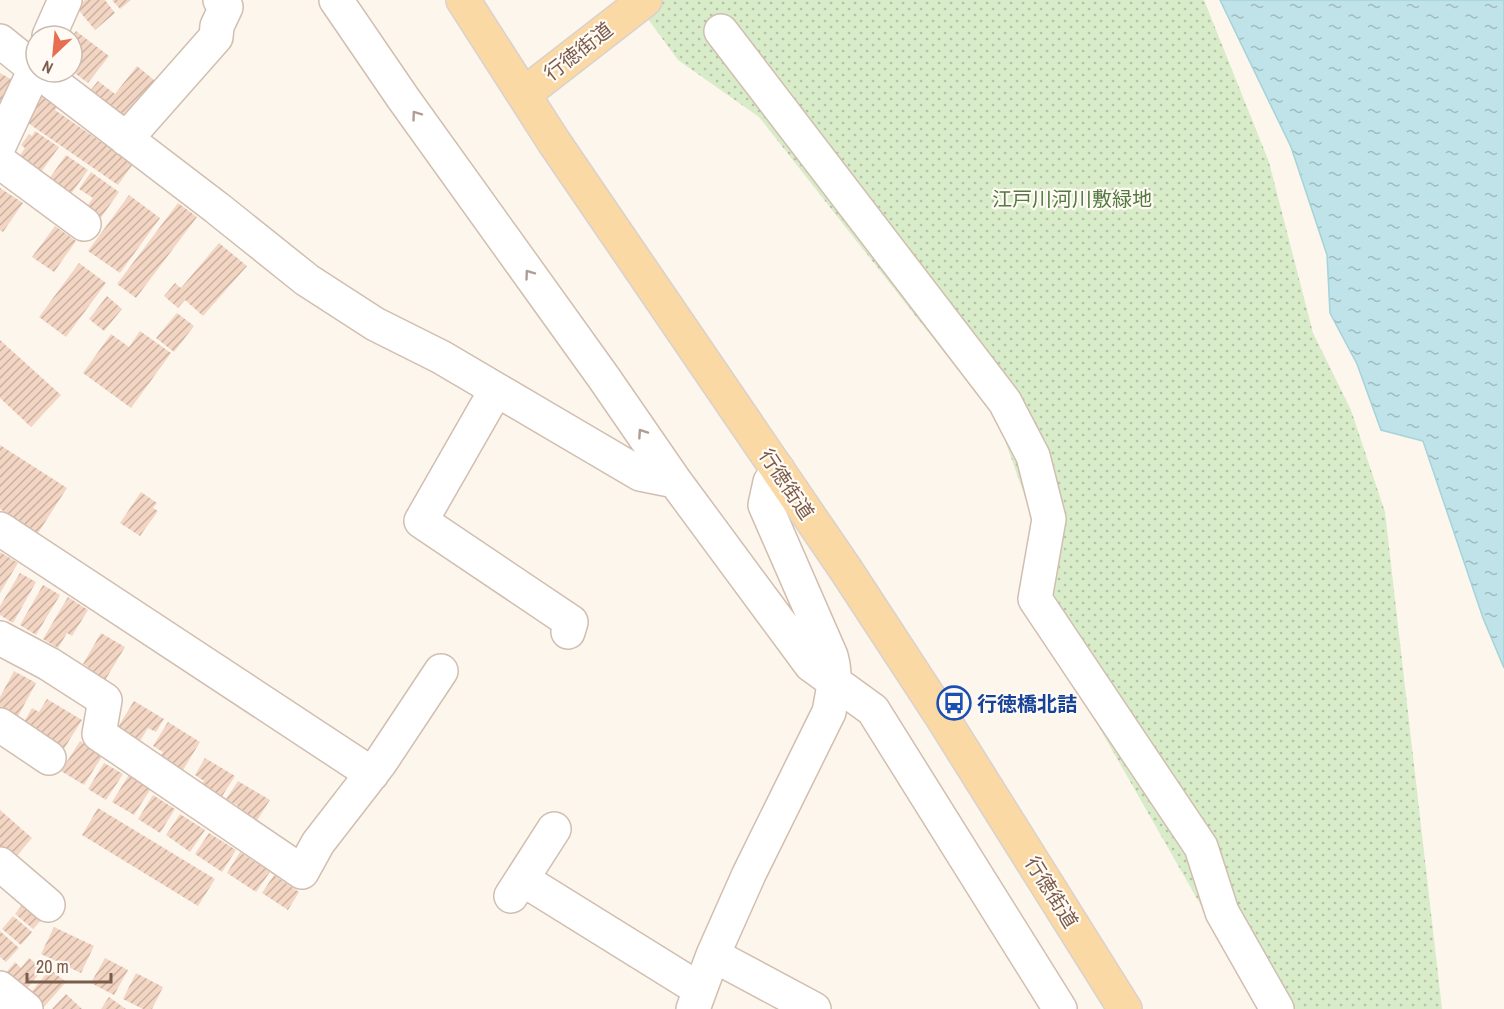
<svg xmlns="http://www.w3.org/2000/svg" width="1504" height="1009" font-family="'Archivo Narrow','Noto Sans JP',sans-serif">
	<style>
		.grass { fill: url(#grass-dots) }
		.water { fill: url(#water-ripples); stroke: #a5d3da; stroke-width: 1.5 }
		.building { fill: url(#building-hatch) }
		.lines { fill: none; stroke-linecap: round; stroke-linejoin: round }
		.minor-casing { stroke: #d1beb0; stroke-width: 36 }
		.major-casing { stroke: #dad1cd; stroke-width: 36 }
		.minor { stroke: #fff; stroke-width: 33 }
		.major { stroke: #fbd9a5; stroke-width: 33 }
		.oneway { stroke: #af9d94 }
		.labels { text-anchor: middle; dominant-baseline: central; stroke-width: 4.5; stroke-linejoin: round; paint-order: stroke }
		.street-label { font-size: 20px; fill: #7a5c4d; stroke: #fffaf3 }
		.park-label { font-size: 20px; fill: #537a41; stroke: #fffaf3 }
		.transit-label { font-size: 20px; font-weight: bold; fill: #164399; stroke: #fffaf3; text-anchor: start }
	</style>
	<defs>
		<pattern id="grass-dots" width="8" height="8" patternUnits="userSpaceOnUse" patternTransform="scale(1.5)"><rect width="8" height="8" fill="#d8ecc9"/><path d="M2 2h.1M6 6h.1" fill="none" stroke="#b4c2a5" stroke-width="1.8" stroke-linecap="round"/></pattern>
		<pattern id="water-ripples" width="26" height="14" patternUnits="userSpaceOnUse" patternTransform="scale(1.5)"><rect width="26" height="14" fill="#bfe3e8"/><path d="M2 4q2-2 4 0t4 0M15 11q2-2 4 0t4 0" fill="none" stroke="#a0bbbe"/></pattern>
		<pattern id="building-hatch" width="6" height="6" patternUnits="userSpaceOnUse" patternTransform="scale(1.5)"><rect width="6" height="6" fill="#f3d5c3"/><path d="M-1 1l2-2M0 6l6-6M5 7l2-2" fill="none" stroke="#cab0a1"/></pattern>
	</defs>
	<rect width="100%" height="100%" fill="#fdf6ec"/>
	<path class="grass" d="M634,0h570l65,162 44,171 38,77 34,102 57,497h-182l-169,-296 -73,-113 16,-78 -36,-101 -239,-304 -81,-57z"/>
	<path class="water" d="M1220,0h284v668l-21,-50 -60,-177 -42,-11 -24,-66 -27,-51 -3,-58 -36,-108z"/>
	<path class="building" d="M85,0h20l10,13 -20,17 -19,-23z
		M112,0h19l-11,9z
		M76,31l33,25 -21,27 -16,-12v-34z
		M137,66l22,18 -35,45 -40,-31 14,-17 17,13z
		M0,73l18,10 -18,33z
		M44,92l16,11 -5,7 78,54 -15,21 -93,-64z
		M35,131l24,16 -21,29 -22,-15 9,-13 -4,-3 8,-11 3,2z
		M66,155l22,15 -20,28 -22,-15z
		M91,172l28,20 -19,27 -15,-10 8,-11 -14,-9z
		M0,188l23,15 -20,29 -3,-2z
		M129,195l31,23 -40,55 -32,-22z
		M178,203l19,14 -61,81 -19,-14z
		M55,226l21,15 -22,31 -22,-15z
		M219,243l28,23 -44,50 -18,-16 -7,8 -14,-12 11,-13 6,5z
		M79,263l27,20 -40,54 -27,-20z
		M107,296l15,13 -18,22 -15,-12z
		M177,313l17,13 -20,26 -18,-14z
		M140,331l31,22 -40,55 -48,-35 28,-39 18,13z
		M0,340l61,55 -30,32 -31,-29z
		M0,445l67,43 -29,45 -38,-24z
		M141,492l16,11 -4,5 5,3 -18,25 -20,-13z
		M0,552l18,11 -18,30z
		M20,573l16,9 -23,41 -13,-8v-9z
		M43,585l17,10 -24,40 -16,-10z
		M68,597l20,13 -16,26 -5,-3 -9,15 -15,-9z
		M101,633l24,14 -21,35 -18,-9 3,-5 -6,-4z
		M14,671l22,12 -19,35 -17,-9v-12z
		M47,699l35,21 -20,32 -41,-25 11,-19 7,4z
		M134,701l30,18 -8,13 -8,-4 -10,16 -22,-14z
		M168,722l32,20 -20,33 -23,-14 6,-9 -10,-6z
		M80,741l23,14 -19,30 -23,-14z
		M205,758l30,18 -16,25 -20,-13 5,-7 -9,-6z
		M104,763l19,11 -17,26 -18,-11z
		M130,773l22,14 -18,28 -22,-13z
		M238,781l32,19 -16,25 -20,-12 4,-7 -12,-7z
		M153,795l22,14 -15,24 -22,-14z
		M98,808l117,71 -17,27 -116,-71z
		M0,810l32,28 -18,21 -14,-11z
		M180,814l25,16 -15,22 -24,-17z
		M209,833l27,17 -14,22 -27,-18z
		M240,852l30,20 -14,20 -29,-19z
		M274,875l25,17 -11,18 -26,-17z
		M25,901l19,16 -11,12 -18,-15z
		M13,916l19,16 -11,13 -19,-16z
		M54,927l40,19 -13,27 -40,-19z
		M0,931l19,17 -13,14 -6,-5z
		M29,958l14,11 -18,22 -21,-16 11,-13 6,6z
		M105,958l23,12 -14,25 -23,-12z
		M50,969l16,13 -23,26 -15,-12z
		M136,973l27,14 -11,22h-9l-20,-10z
		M66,994l16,15h-30z
		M109,997l17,12h-25z"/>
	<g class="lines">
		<defs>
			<path id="minor" d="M336,0l67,98 201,280 71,103 136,184 62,45 187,299
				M721,31l284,371 28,54 16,63 -14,80 166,248 21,65 55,97
				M49,36l16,-36
				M0,41l36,29
				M39,72l178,136 90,72 68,44 66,33 199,117 35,7
				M126,139l90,-102 1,-11 9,-19 -6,-7
				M0,144l36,-77
				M0,162l84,62
				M496,390l-75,131 150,101 -3,10
				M0,529l372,245
				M0,638l49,26 56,36 -6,34 203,138 16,-29 62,-80 61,-92
				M0,725l49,33
				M0,864l48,41
				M522,879l177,110
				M511,896l43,-67
				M713,955l101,54
				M0,988l26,21
				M693,1009l20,-54 36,-81 80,-162c4,-22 8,-35 2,-56l-66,-151 5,-23 8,-12"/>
			<path id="major" d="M463,0l91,142 292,428 96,147 183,292
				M524,94l121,-94"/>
		</defs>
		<use href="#minor" class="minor-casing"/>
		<use href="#major" class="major-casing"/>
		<use href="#minor" class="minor"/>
		<use href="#major" class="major"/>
	</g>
	<defs><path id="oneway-chevron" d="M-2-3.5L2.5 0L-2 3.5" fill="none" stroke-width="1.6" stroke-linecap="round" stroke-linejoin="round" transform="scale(1.5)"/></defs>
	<g class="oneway">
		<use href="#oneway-chevron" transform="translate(416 115) rotate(-126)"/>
		<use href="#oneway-chevron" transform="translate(529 274) rotate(-126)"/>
		<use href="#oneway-chevron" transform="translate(642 433) rotate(-124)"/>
	</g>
	<defs>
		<symbol id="bus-ring" viewBox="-11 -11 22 22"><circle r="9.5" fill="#fffaf3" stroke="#1a4fb4" stroke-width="1.5"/><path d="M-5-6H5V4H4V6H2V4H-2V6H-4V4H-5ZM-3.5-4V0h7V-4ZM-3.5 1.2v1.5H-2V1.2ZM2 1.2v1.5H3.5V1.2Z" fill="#1a4fb4"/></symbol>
	</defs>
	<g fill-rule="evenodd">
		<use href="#bus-ring" x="935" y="684" width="38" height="38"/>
	</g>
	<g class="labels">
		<g class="street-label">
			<text transform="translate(578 51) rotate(-38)">行徳街道</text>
			<text transform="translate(787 484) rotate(56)">行徳街道</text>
			<text transform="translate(1052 892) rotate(58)">行徳街道</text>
		</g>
		<g class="park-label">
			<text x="1072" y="198">江戸川河川敷緑地</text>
		</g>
		<g class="transit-label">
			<text x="977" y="703">行徳橋北詰</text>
		</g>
	</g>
	<g transform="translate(54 54) rotate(206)"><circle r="28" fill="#fffaf3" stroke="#cabbb1" stroke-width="1.5"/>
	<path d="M0-4.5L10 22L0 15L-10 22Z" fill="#e76f51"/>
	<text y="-9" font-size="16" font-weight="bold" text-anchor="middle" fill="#7a5c4d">N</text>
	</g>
	<path d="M27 973v9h84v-9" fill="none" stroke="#7a5c4d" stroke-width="3"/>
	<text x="36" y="973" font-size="18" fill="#7a5c4d" stroke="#fffaf3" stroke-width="4.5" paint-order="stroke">20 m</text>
</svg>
